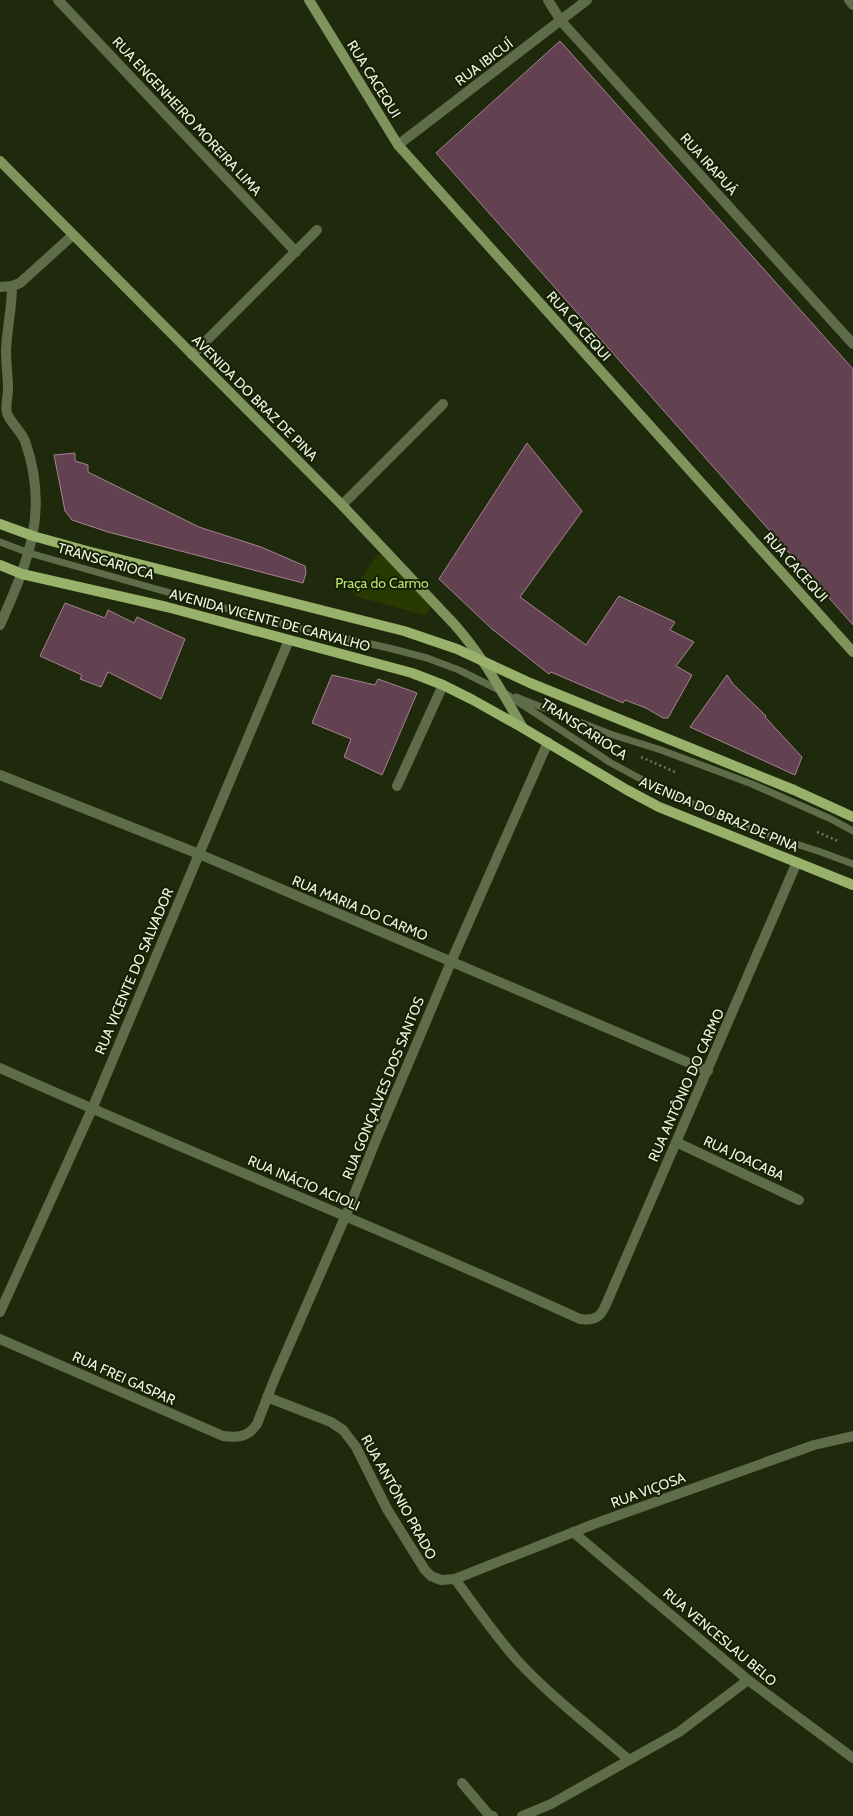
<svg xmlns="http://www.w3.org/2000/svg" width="853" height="1816" font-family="Cabin,sans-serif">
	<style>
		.green { fill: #293902 }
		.building { fill: #624150; stroke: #a78291 }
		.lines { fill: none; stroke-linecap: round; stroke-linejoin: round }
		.path { stroke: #6d765d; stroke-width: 2.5; stroke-dasharray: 2 3; stroke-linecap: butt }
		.lane { stroke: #5f6c4a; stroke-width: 7 }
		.street { stroke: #5f6c4a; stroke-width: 10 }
		.secondary { stroke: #7f935d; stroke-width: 10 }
		.primary { stroke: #98b26c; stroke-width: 10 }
		.labels { text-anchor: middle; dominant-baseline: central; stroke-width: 4; stroke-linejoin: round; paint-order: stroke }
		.street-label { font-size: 14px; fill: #edf4e2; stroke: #162004 }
		.park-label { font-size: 14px; fill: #b9e171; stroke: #162004 }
	</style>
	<rect width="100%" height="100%" fill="#1f2a0c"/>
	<path class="green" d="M377,555h5l44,45 5,7 -6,8 -67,-18 -6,-6 8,-9v-2z"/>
	<path class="building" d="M560,41l293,328v256l-417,-472z
		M527,443l55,68 -62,86 66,48 33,-49 56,26 -5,8 24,12 -18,24 16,9 -24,43h-5l-17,-10 -21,-8 -2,3 -72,-31 -2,2 -57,-45 -53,-50z
		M75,453v8l13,4v7l111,55 62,20 44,19 1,7 -3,10 -195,-51 -36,-12 -7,-9 -11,-56z
		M65,603l40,15 3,-8 26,13 3,-6 48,22 -24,60 -53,-27 -7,15 -21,-8 2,-4 -42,-19z
		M332,675l43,10 3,-6 39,14 -35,82 -38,-18 7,-18 -39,-16z
		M727,675l6,9 33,32 -1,1 37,40 -7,18 -105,-48z"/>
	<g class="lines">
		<path class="path" d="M641,757l36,16
			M817,832l21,9"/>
		<path class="lane" d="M0,542l29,11 145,41 104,29 115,26 34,9 32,12 44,22 108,71 41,22 86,40 83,27 32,12
			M516,697l94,37 51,16 91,34 79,35 22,12"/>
		<path class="street" d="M58,0l238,252
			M548,0l13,21 292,323
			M849,0l4,5
			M398,145l189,-145
			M0,287l12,-1 8,-3 53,-48
			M192,355l125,-125
			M342,505l101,-101
			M0,625c28,-64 50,-113 25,-184 -4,-10 -16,-20 -18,-28 -2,-6 1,-17 1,-24 0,-13 -2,-26 -2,-39 1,-22 6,-42 6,-64
			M0,775l199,79 509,217
			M397,786l46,-101
			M0,1068c192,86 388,163 580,251 16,2 21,-2 27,-17l190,-440
			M676,1142l123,58
			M0,1312l92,-203 197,-469
			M0,1339l223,97c15,2 25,1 34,-12l17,-44 72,-165 30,-75 75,-178 97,-220
			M267,1397l64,25 12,8 13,17 31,62 38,61 6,6 10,4 14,-1 139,-55 220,-79 39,-9
			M573,1532l175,148 105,78
			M455,1579c20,27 39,55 61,80 34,37 75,68 113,101
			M462,1783l27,32 4,1
			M522,1816l29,-12 128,-72 69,-52"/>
		<path class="secondary" d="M309,0l89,145 455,507
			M0,161l342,344 112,119c28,31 48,68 69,104"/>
		<path class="primary" d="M0,524l33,12 54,15 317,80 53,18 73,34 264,107 59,27
			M0,565l22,9 145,33 245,66 31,12 30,15 50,28 104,62 32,17 194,78"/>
	</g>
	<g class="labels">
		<g class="street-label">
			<text transform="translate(484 62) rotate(-37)">RUA IBICUÍ</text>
			<text transform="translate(374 79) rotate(58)">RUA CACEQUI</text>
			<text transform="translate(187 116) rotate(47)">RUA ENGENHEIRO MOREIRA LIMA</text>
			<text transform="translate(709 164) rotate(48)">RUA IRAPUÁ</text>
			<text transform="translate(579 326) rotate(48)">RUA CACEQUI</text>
			<text transform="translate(255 398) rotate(45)">AVENIDA DO BRAZ DE PINA</text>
			<text transform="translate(106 561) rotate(16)">TRANSCARIOCA</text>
			<text transform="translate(796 567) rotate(48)">RUA CACEQUI</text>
			<text transform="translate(270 620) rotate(15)">AVENIDA VICENTE DE CARVALHO</text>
			<text transform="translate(584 729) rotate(33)">TRANSCARIOCA</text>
			<text transform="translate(719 814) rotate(23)">AVENIDA DO BRAZ DE PINA</text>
			<text transform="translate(360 908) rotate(23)">RUA MARIA DO CARMO</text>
			<text transform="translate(134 971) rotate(-67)">RUA VICENTE DO SALVADOR</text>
			<text transform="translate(686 1085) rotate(-66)">RUA ANTÔNIO DO CARMO</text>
			<text transform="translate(383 1088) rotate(-68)">RUA GONÇALVES DOS SANTOS</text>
			<text transform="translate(744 1158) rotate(25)">RUA JOACABA</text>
			<text transform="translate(304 1183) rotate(23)">RUA INÁCIO ACIOLI</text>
			<text transform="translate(124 1378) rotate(24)">RUA FREI GASPAR</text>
			<text transform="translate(648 1490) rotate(-20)">RUA VIÇOSA</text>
			<text transform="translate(399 1497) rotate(61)">RUA ANTÔNIO PRADO</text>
			<text transform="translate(720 1637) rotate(40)">RUA VENCESLAU BELO</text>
		</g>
		<g class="park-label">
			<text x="382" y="583">Praça do Carmo</text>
		</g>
	</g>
</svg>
